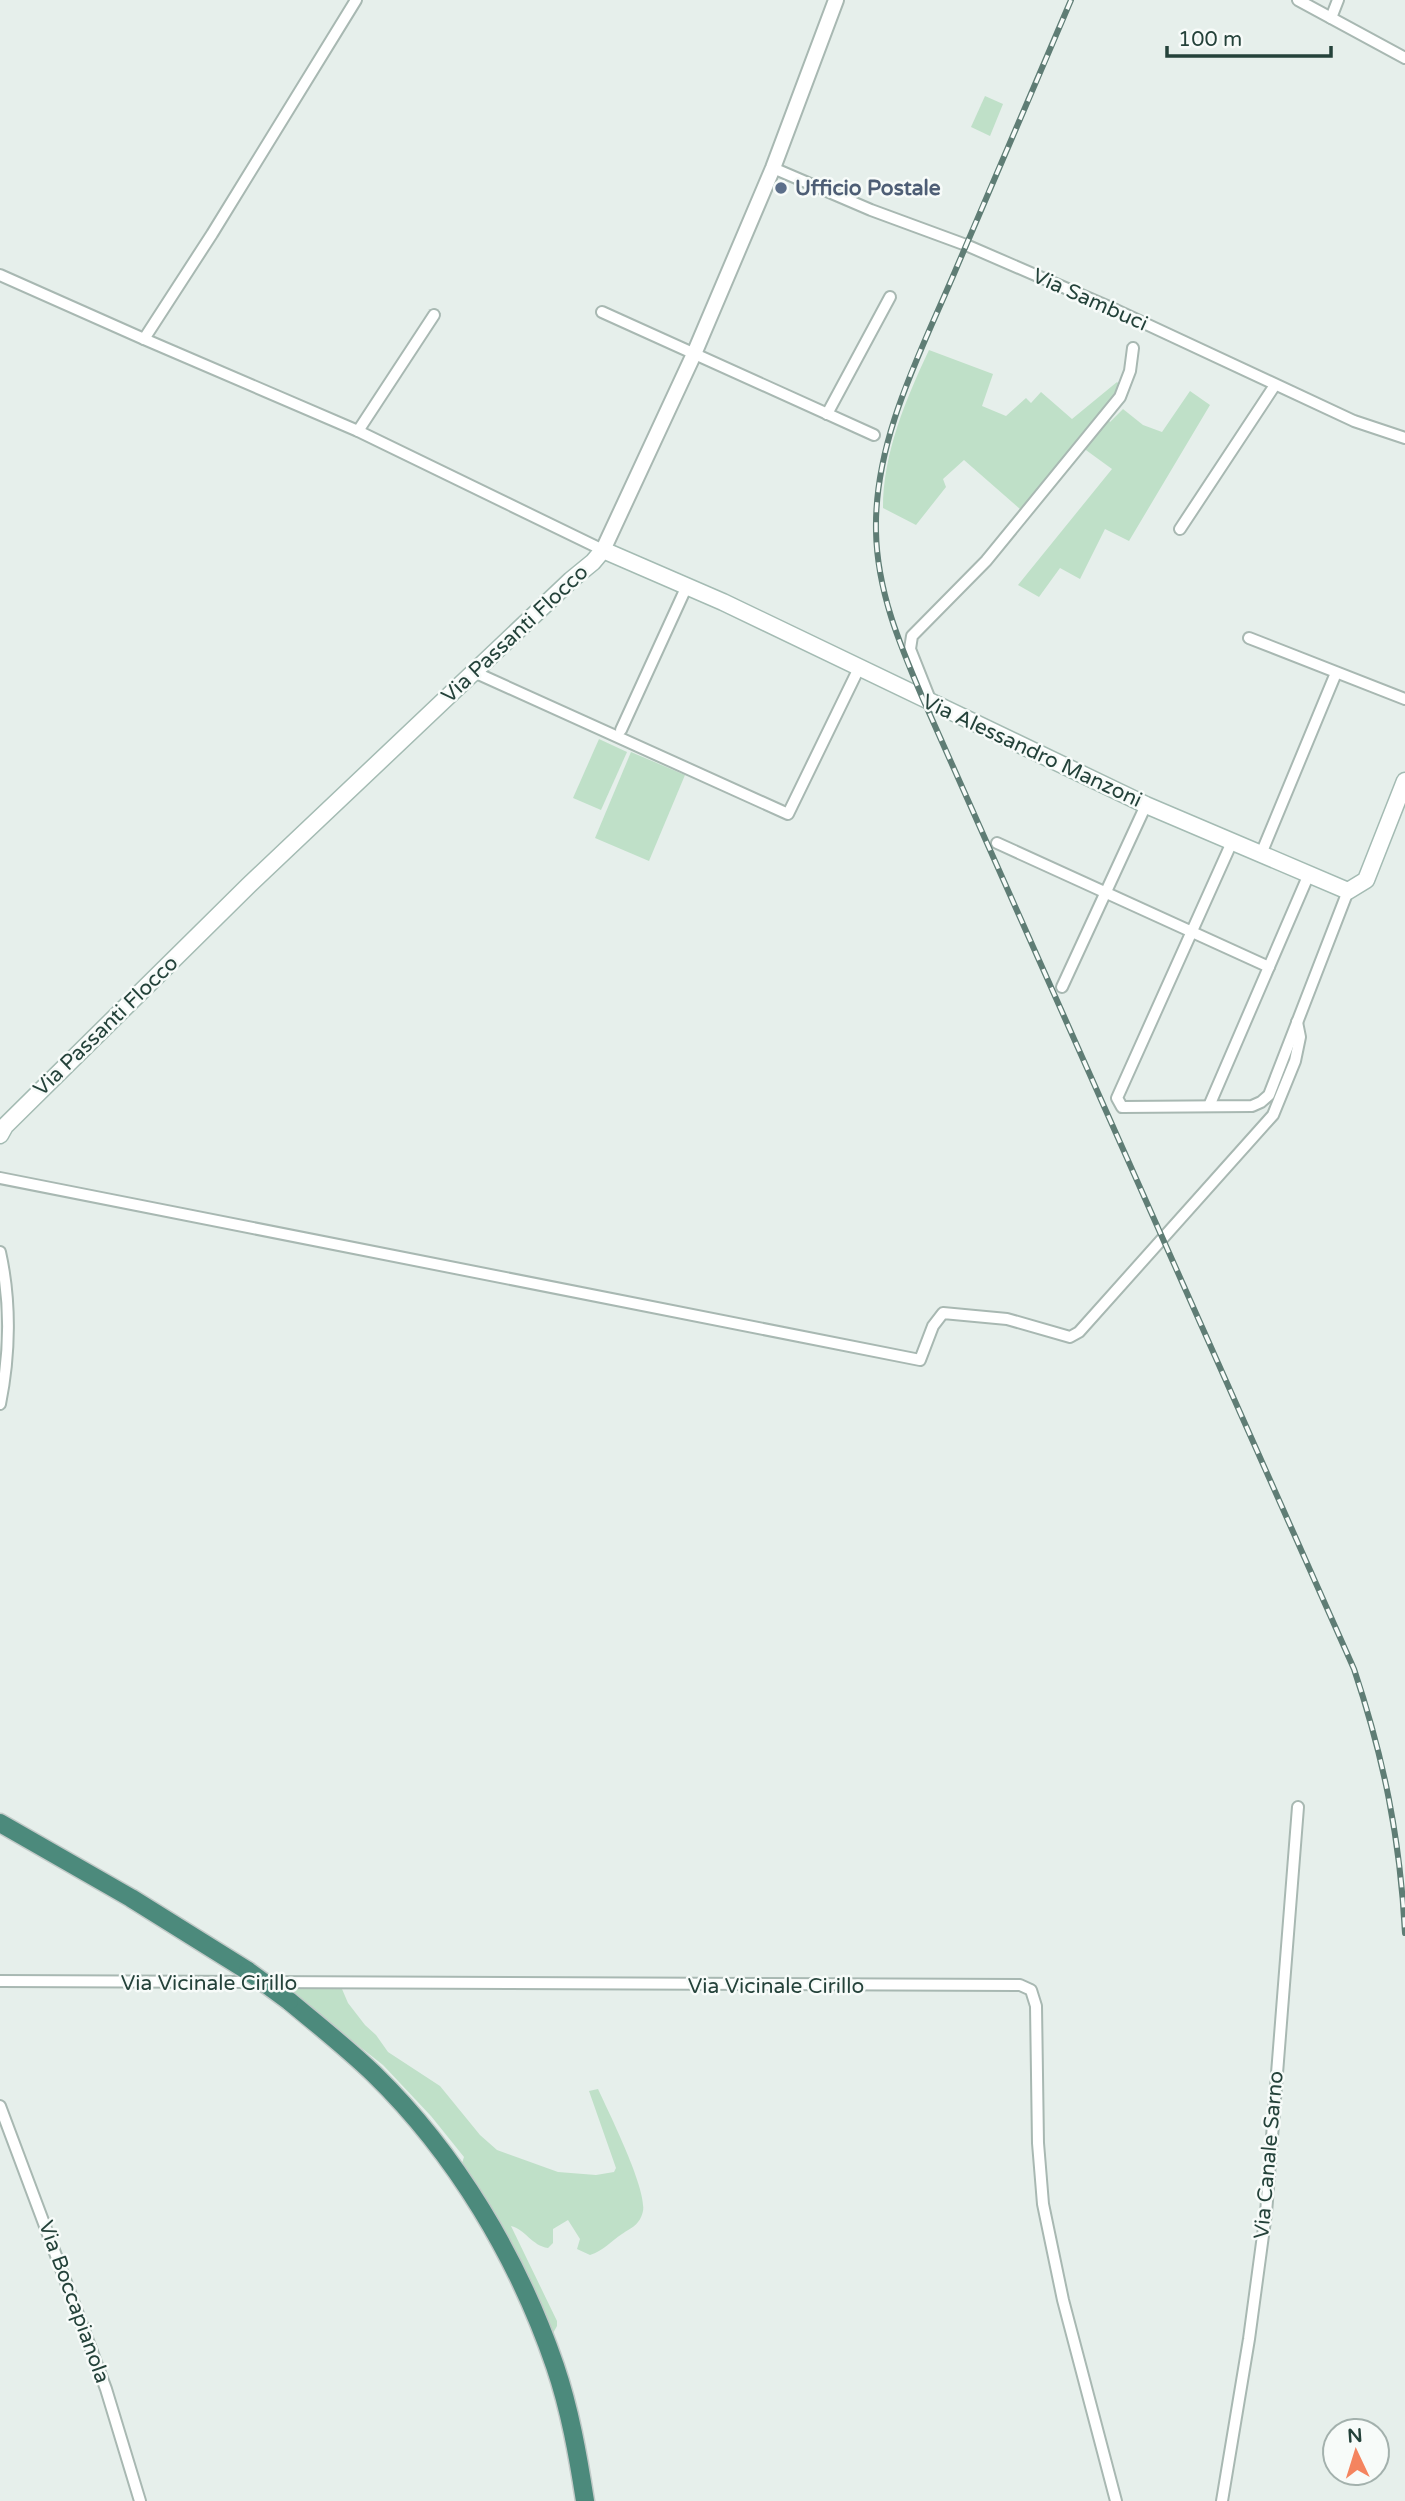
<svg xmlns="http://www.w3.org/2000/svg" width="1405" height="2501" font-family="'Varela Round',sans-serif">
<style>
.green{fill:#bfe0c8}
.lines{fill:none;stroke-linecap:round;stroke-linejoin:round}
.minor-casing{stroke:#a8b8b2;stroke-width:14}
.tertiary-casing{stroke:#a8b8b2;stroke-width:18}
.secondary-casing{stroke:#a4bbb3;stroke-width:19}
.trunk-casing{stroke:#c2cac8;stroke-width:21}
.minor{stroke:#fff;stroke-width:10}
.tertiary{stroke:#fff;stroke-width:14}
.secondary{stroke:#fff;stroke-width:16}
.trunk{stroke:#4c8a7c;stroke-width:18}
.rail-casing{stroke:#5f7d75;stroke-width:6}
.rail{stroke:#f7fbf9;stroke-width:3.5;stroke-dasharray:10;stroke-linecap:butt}
.trunk-bridge-casing{stroke:#c2cac8;stroke-width:21;stroke-linecap:butt}
.trunk-bridge{stroke:#4c8a7c;stroke-width:18}
.service-dot{fill:#5c6f8a;stroke:#f7fbf9;stroke-width:2.5}
.labels{text-anchor:middle;dominant-baseline:central;stroke-width:5;stroke-linejoin:round;paint-order:stroke}
.service-label{font-size:21px;font-weight:bold;fill:#4e5e75;stroke:#f7fbf9;text-anchor:start}
.street-label{font-size:21px;fill:#24423a;stroke:#f7fbf9}
</style>
<rect width="100%" height="100%" fill="#e6efeb"/>
<g class="green">
<path d="M985,96l18,8 -13,32 -19,-9z"/>
<path d="M929,350l64,24 -11,32 24,10 20,-18 5,5 10,-11 31,27 45,-37 7,6 -20,24 6,10 13,-13 20,16 19,7 28,-41 20,14 -81,136 -24,-12 -25,50 -20,-11 -21,29 -21,-12 94,-116 -33,-24 -59,64 -56,-49 -21,19 3,8 -30,38 -33,-17c0,-55 23,-109 46,-158z"/>
<path d="M599,739l28,13 -26,58 -28,-12z"/>
<path d="M631,752l54,23 -36,86 -54,-23z"/>
<path d="M291,1989h51l6,14 17,22 11,10 12,17 52,34 40,49 17,15 61,22 38,3 18,-3 2,-4 -27,-77 9,-2c11,24 49,100 45,122 -3,14 -12,17 -21,23 -11,7 -19,17 -32,21l-13,-6 3,-10 -12,-19 -15,9v14l-5,5c-16,-2 -23,-19 -37,-22l46,95v5l-5,9c-23,-62 -56,-116 -90,-172l2,-6 -33,-41 -48,-51 -93,-73z"/>
</g>
<g class="lines">
<defs>
<g id="minor">
<path d="M1298,0l107,58"/>
<path d="M1331,18l7,-18"/>
<path d="M773,168l98,42 95,35 150,65 238,111 51,17"/>
<path d="M0,275l144,64 214,92 245,119"/>
<path d="M602,312l272,123"/>
<path d="M144,339l68,-105 144,-234"/>
<path d="M827,414l63,-117"/>
<path d="M358,431l76,-116"/>
<path d="M1180,529l95,-144"/>
<path d="M1249,638l156,61"/>
<path d="M474,672l314,142 71,-146"/>
<path d="M931,702l-21,-53 2,-13 74,-75 134,-164 10,-26 3,-23"/>
<path d="M621,730l65,-142"/>
<path d="M1232,842l-115,256 5,9 130,-1 9,-4 8,-7 79,-204"/>
<path d="M997,843l272,124"/>
<path d="M1261,854l75,-181"/>
<path d="M1062,987l84,-182"/>
<path d="M1209,1106l100,-232"/>
<path d="M0,1178l920,182 13,-34 10,-13 64,6 63,18 9,-5 194,-217 22,-54 5,-24 -3,-15"/>
<path d="M0,1252c11,49 10,103 0,152"/>
<path d="M0,1981l1020,4 11,5 5,16 2,137 5,61 20,96 53,201"/>
<path d="M0,2106l106,283 34,112"/>
<path d="M1222,2501l27,-162 17,-126 32,-406"/>
</g>
<path id="tertiary" d="M603,550l91,-196 79,-186 63,-168"/>
<path id="secondary" d="M0,1135l5,-9 244,-241 322,-305 22,-18 10,-12 120,52 423,203 202,86 18,-11 39,-99"/>
<g id="trunk">
<path d="M0,1823l131,75 117,73"/>
<path d="M289,2001c29,24 58,47 85,73 82,80 144,184 181,292 15,44 23,90 30,135"/>
</g>
</defs>
<use href="#minor" class="minor-casing"/>
<use href="#tertiary" class="tertiary-casing"/>
<use href="#secondary" class="secondary-casing"/>
<use href="#trunk" class="trunk-casing"/>
<use href="#minor" class="minor"/>
<use href="#tertiary" class="tertiary"/>
<use href="#secondary" class="secondary"/>
<use href="#trunk" class="trunk"/>
<defs>
<path id="rail" d="M1071,0c-38,90 -77,179 -115,269 -35,83 -82,170 -80,262 1,60 24,114 47,168l431,970c30,90 46,169 51,264"/>
</defs>
<use href="#rail" class="rail-casing"/>
<use href="#rail" class="rail"/>
<defs>
<path id="trunk-bridge" d="M248,1971l41,30"/>
</defs>
<use href="#trunk-bridge" class="trunk-bridge-casing"/>
<use href="#trunk-bridge" class="trunk-bridge"/>
</g>
<circle class="service-dot" cx="781" cy="188" r="7"/>
<g class="labels">
<g class="service-label">
<text x="795" y="188">Ufficio Postale</text>
</g>
<g class="street-label">
<text transform="translate(1090 300) rotate(24)">Via Sambuci</text>
<text transform="translate(515 634) rotate(-43)">Via Passanti Flocco</text>
<text transform="translate(1032 751) rotate(25)">Via Alessandro Manzoni</text>
<text transform="translate(106 1026) rotate(-44)">Via Passanti Flocco</text>
<text x="209" y="1983">Via Vicinale Cirillo</text>
<text x="776" y="1986">Via Vicinale Cirillo</text>
<text transform="translate(1269 2155) rotate(-85)">Via Canale Sarno</text>
<text transform="translate(74 2302) rotate(70)">Via Boccapianola</text>
</g>
</g>
<g transform="translate(1356 2452) rotate(356)"><circle r="33" fill="#f7fbf9" stroke="#a3b1ad" stroke-width="2"/>
<path d="M0-5L12 26L0 18L-12 26Z" fill="#f4845f"/>
<text y="-10" font-size="19" font-weight="bold" text-anchor="middle" fill="#24423a">N</text>
</g>
<path d="M1167 46v10h164v-10" fill="none" stroke="#24423a" stroke-width="3.5"/>
<text x="1178" y="46" font-size="21" fill="#24423a" stroke="#f7fbf9" stroke-width="5" paint-order="stroke">100 m</text>
</svg>
